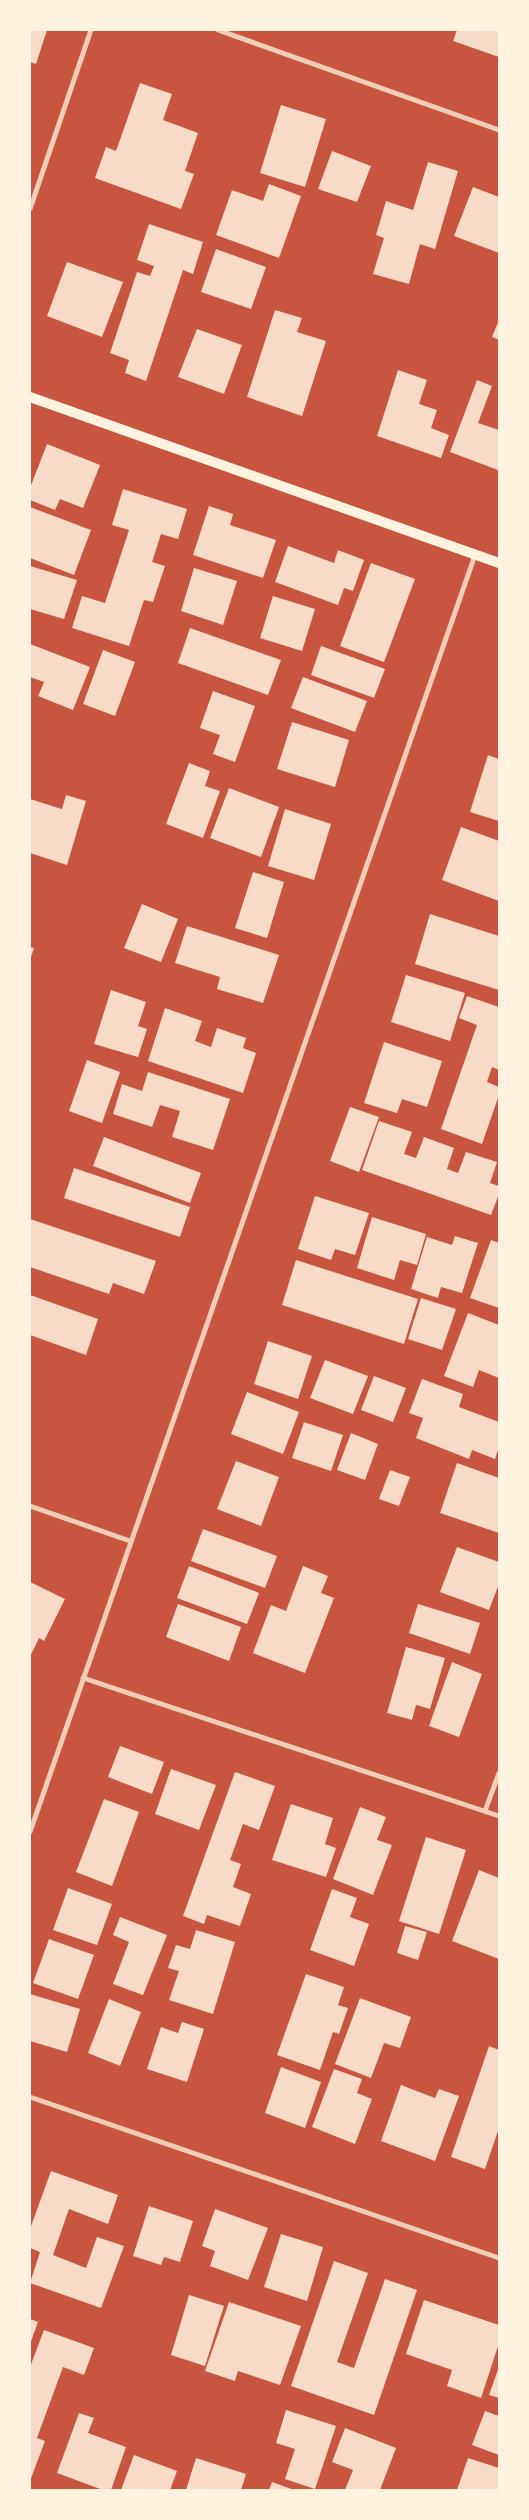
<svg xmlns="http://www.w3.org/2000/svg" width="529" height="2520" font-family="'Work Sans',sans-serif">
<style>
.building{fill:#f7dbc8}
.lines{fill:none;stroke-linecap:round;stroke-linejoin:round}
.minor{stroke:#f1ccb7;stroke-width:5}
.secondary{stroke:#fff3e0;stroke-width:10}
</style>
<rect width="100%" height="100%" fill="#c8553d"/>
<g class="building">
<path d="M30,30h17l-11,34 -6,-2z"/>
<path d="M457,30h42v27l-46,-16z"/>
<path d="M140,83l32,11 -9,26 35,13 -13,38 9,3 -13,35 -86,-31 11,-31 10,4z"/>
<path d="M281,105l45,14 -21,68 -45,-14z"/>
<path d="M332,151l39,15 -14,36 -39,-13z"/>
<path d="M428,162l30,9 -23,78 -15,-5 -11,40 -36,-10 11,-36 -8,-3 10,-34 27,9z"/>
<path d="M269,184l32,12 -22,62 -63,-23 16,-45 31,11z"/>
<path d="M473,187l26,10v56l-45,-17z"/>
<path d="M149,224l54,18 -10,32 -10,-4 -37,111 -21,-8 4,-13 -19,-7 27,-81 13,4 4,-10 -17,-6z"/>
<path d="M216,249l50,18 -15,42 -50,-17z"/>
<path d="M67,262l56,20 -21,55 -55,-21z"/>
<path d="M275,310l27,8 -5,14 29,9 -24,75 -55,-19z"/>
<path d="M499,320v20l-7,-3z"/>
<path d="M197,329l45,16 -18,49 -46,-17z"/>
<path d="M398,370l29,10 -8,24 18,6 -6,18 18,7 -8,23 -64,-22z"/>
<path d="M477,380l15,6 -14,37 21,7 -1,40 -48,-18z"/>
<path d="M47,444l53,21 -17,43 -23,-9 -5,11 -25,-10v-12z"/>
<path d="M123,489l64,20 -9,30 -17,-5 -9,28 13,4 -12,36 -9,-2 -15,46 -57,-18 10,-32 23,7 24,-73 -17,-5z"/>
<path d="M209,506l24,8 -3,11 46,15 -13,38 -70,-23z"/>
<path d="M30,507l61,23 -17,45 -44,-17z"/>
<path d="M288,546l46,17 4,-13 26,10 -11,31 -9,-3 -6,17 -63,-23z"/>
<path d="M371,563l44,16 -31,83 -44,-16z"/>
<path d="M30,566l47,14 -13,39 -34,-10z"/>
<path d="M194,568l43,13 -14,44 -42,-14z"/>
<path d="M273,596l42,13 -13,42 -42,-13z"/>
<path d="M190,628l91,32 -13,35 -90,-32z"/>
<path d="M30,644l60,23 -17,43 -35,-14 6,-14 -14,-5z"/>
<path d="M321,646l64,23 -11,29 -63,-23z"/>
<path d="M103,650l32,12 -20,54 -32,-12z"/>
<path d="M303,677l64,24 -12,31 -64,-24z"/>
<path d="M213,691l42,15 -20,56 -22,-8 7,-19 -20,-7z"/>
<path d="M292,722l57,18 -14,47 -58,-18z"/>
<path d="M488,755l11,4v62l-29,-9z"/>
<path d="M189,763l21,8 -5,15 15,5 -17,47 -37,-14z"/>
<path d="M229,788l50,19 -18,50 -51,-19z"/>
<path d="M66,795l20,6 -19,64 -37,-12v-54l32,10z"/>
<path d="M285,809l46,15 -17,56 -46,-14z"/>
<path d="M461,827l38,14v60l-57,-21z"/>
<path d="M253,872l31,10 -17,56 -32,-10z"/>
<path d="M142,904l36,15 -17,43 -37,-14z"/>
<path d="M430,914l69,22v54l-84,-26z"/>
<path d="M187,926l92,29 -16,48 -46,-14 3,-12 -45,-14z"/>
<path d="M30,947l4,1 -4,12z"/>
<path d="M406,975l59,18 -15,48 -59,-19z"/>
<path d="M111,990l35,12 -8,24 9,3 -9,28 -44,-13z"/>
<path d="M467,996l32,11v63l-7,-3 -5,15 12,5v8l-17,49 -41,-15 36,-104 -18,-7z"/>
<path d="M165,1008l37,13 -7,20 16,6 6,-19 29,10 -3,10 13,5 -13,40 -95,-32z"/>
<path d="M384,1042l58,19 -15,46 -25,-8 -5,14 -33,-10z"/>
<path d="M87,1060l33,12 -18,51 -33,-12z"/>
<path d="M148,1072l82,27 -17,51 -41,-13 8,-26 -20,-6 -8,22 -39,-13 9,-30 20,7z"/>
<path d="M350,1107l29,10 -20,55 -29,-11z"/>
<path d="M379,1121l33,11 -8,22 12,4 8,-21 30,11 -7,21 11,4 8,-21 31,10 -7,21 9,3v8l-8,21 -129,-45z"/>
<path d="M104,1137l97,36 -11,30 -97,-37z"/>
<path d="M74,1168l116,39 -10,30 -116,-39z"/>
<path d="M315,1196l54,17 -14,42 -20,-6 -4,11 -33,-11z"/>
<path d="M372,1217l54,17 -9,31 -17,-5 -6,20 -37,-12z"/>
<path d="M30,1219l126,42 -12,33 -31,-11 -4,11 -79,-27z"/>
<path d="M455,1236l23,7 -16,50 -21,-6 -3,11 -27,-9 16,-52 25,8z"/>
<path d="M491,1240l8,3v65l-29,-10z"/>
<path d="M296,1260l122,39 -14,45 -122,-39z"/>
<path d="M30,1295l68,24 -12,36 -56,-20z"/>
<path d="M421,1298l35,11 -14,41 -34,-11z"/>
<path d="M468,1313l31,12v53l-20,-8 -6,17 -29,-11z"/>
<path d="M268,1341l44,15 -14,43 -44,-15z"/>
<path d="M325,1360l43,16 -15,38 -43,-16z"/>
<path d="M374,1376l32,12 -13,34 -32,-12z"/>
<path d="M422,1379l41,15 -4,13 40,15v25l-4,12 -23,-9 -3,9 -53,-21 7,-20 -14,-5z"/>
<path d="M247,1392l52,20 -16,42 -52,-20z"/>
<path d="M304,1422l39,13 -12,36 -39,-13z"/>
<path d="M351,1433l27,11 -13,36 -28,-10z"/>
<path d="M236,1461l43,16 -18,49 -44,-17z"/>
<path d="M457,1463l42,15v55l-59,-20z"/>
<path d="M390,1470l20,7 -11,29 -20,-7z"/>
<path d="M203,1529l74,27 -12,32 -74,-27z"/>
<path d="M457,1547l42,15v22l-10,26 -49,-18z"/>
<path d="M189,1566l70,27 -12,31 -70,-26z"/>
<path d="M303,1566l25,10 -7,17 13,5 -29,75 -52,-20 18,-48 15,6z"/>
<path d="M30,1582l35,17 -21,42 -5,-3 -9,19z"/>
<path d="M178,1604l63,23 -12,34 -63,-24z"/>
<path d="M418,1604l62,19 -10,31 -61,-21z"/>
<path d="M406,1647l39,11 -15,51 -14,-4 -4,15 -25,-7z"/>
<path d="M452,1662l30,12 -23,63 -30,-11z"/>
<path d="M120,1746l44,16 -12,32 -44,-17z"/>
<path d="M171,1769l45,16 -17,45 -44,-16z"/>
<path d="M235,1772l40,14 -16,44 -16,-6 -13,36 11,4 -8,23 18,7 -11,32 -33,-11 -3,9 -21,-8z"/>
<path d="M104,1799l35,13 -27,74 -36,-14z"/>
<path d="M291,1804l42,14 -8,26 11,4 -10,29 -54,-17z"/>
<path d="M360,1807l26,10 -9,23 15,5 -19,50 -40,-16z"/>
<path d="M426,1837l40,13 -27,84 -40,-13z"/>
<path d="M479,1870l20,8v81l-47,-18z"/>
<path d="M68,1888l44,16 -15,41 -44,-15z"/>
<path d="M332,1889l25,9 -7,19 19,7 -15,42 -44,-16z"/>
<path d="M120,1917l47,18 -24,60 -30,-11 16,-42 -16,-7z"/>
<path d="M405,1926l22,6 -9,28 -21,-7z"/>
<path d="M196,1930l39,12 -22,72 -44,-14 10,-29 -11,-3 8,-23 14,4z"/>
<path d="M49,1939l45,16 -16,44 -45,-16z"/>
<path d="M306,1974l38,13 -6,18 10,3 -9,26 -6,-2 -13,38 -43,-15z"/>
<path d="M30,1994l50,15 -13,43 -37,-11z"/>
<path d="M360,1998l51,19 -11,31 -16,-5 -13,35 -36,-14z"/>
<path d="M109,1999l32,13 -21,54 -32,-13z"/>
<path d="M182,2022l22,7 -17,53 -40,-13 14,-42 17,6z"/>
<path d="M489,2046l10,4v78l-14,41 -34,-12z"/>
<path d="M281,2067l40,15 -16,46 -40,-15z"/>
<path d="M334,2069l28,10 -5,14 15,6 -17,45 -43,-17z"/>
<path d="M401,2085l34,13 4,-9 20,7 -24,65 -54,-20z"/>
<path d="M51,2171l67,24 -10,29 -39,-15 -16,46 33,13 11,-31 27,9 -23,62 -71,-25 10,-31 -10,-4v-19z"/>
<path d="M149,2206l44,15 -13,41 -16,-5 -3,8 -28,-9z"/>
<path d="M215,2209l53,19 -20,52 -38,-14 5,-15 -13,-5z"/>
<path d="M281,2234l42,13 -16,54 -43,-14z"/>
<path d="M334,2261l34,12 -31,89 17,6 31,-89 32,11 -43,125 -83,-29z"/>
<path d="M189,2295l35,11 -19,60 -34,-11z"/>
<path d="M424,2300l75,25v18l-18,55 -34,-12 5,-16 -46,-16z"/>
<path d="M229,2302l72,24 -21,59 -42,-14 -3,10 -30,-10z"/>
<path d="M30,2319l8,3 -8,22z"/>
<path d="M44,2330l50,18 -10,27 -21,-8 -26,71 8,3 -15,40v-114z"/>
<path d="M499,2367v31l-10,-3z"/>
<path d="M286,2410l50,16 -21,63 -30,-10 10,-30 -19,-6z"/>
<path d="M485,2411l14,5v39l-27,-10z"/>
<path d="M79,2413l15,5 -6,15 38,14 -15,43h-8l-46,-17z"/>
<path d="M345,2428l51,20 -16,42h-35l8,-20 -21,-8z"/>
<path d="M134,2455l43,16 -7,19h-49z"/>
<path d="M196,2458l50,16 -5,16h-55z"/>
<path d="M468,2458l31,10v22h-42z"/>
<path d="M272,2482l22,8h-25z"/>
</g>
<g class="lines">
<g class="minor">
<path d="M218,30l281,100"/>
<path d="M30,209l61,-179"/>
<path d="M30,1506l100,35"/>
<path d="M83,1678l416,138"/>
<path d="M485,1811l14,-38"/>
<path d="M30,1832l445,-1277"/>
<path d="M30,2097l469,161"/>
</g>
<path class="secondary" d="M30,397l469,166"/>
</g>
<rect width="529" height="2520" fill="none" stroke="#fff3e0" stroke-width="62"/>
</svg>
